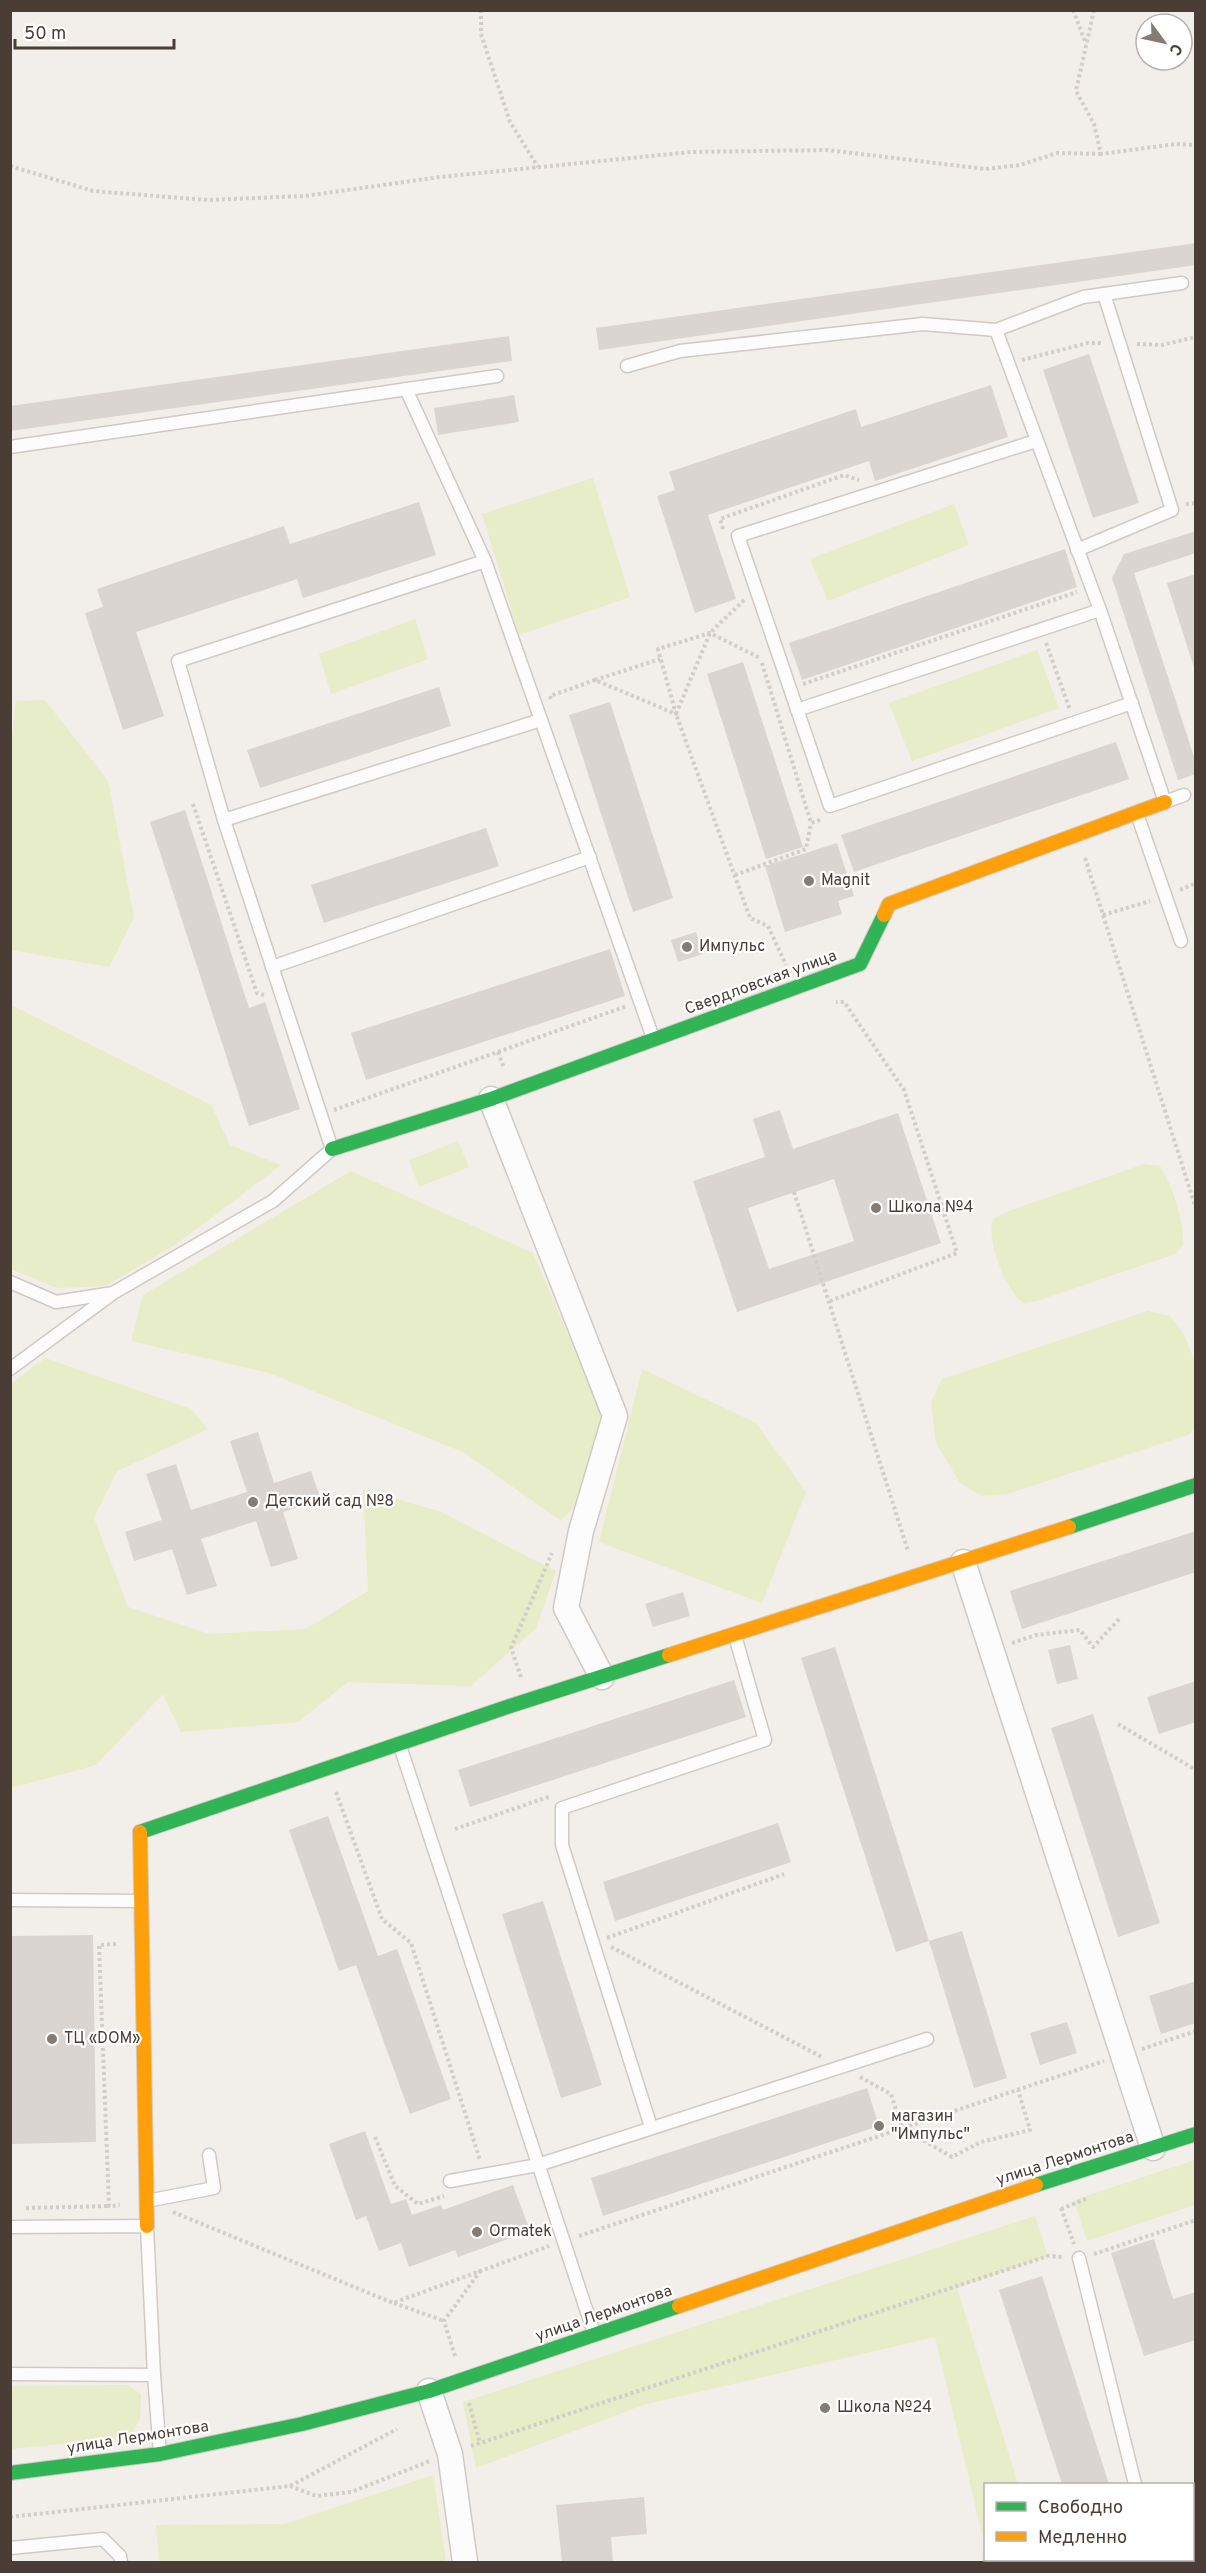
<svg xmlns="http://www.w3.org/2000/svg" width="1206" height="2573" font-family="Overpass,sans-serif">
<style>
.green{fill:#e6edc8}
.building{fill:#dad5d1;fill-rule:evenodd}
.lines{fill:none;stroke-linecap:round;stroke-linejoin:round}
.lane-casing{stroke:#cfcac6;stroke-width:15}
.street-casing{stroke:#cfcac6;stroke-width:27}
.fast-casing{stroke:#d4cbc2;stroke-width:16}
.slow-casing{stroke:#d4cbc2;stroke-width:16}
.path{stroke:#d2cdca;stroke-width:4;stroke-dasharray:3 3;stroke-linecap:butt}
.lane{stroke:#fdfcfc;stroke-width:12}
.street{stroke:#fdfcfc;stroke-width:24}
.fast{stroke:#30b455;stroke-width:14}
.slow{stroke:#ff9f0a;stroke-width:14}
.poi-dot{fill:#847b74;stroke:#fff;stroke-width:2}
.labels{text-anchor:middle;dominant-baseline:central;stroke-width:4.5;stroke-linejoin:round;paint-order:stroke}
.poi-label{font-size:16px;fill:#493d35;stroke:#fff;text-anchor:start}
.street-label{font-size:16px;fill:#493d35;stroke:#fff}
</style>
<rect width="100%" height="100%" fill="#f2eeea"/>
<g class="green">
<path d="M593,478l37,119 -111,38 -37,-121z"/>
<path d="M954,504l15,41 -141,56 -18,-42z"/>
<path d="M415,619l13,40 -97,35 -12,-40z"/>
<path d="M1037,650l22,58 -147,53 -23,-58z"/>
<path d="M45,700l63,81 26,136 -25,50 -98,-17 -1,-196 6,-53z"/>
<path d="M11,1005l200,100 19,40 51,20 -103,78 -72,43 -49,2 -46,-19z"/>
<path d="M458,1141l11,26 -50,20 -10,-27z"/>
<path d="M1144,1164l16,2c14,22 23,54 23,79l-8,9 -138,47 -14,2c-18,-13 -37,-64 -30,-84l13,-7z"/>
<path d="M351,1171l182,82 70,163 -27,89 -15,16 -96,-68 -196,-80 -138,-32 12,-46z"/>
<path d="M1148,1311l22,5 13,17 12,28v68l-7,6 -181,59 -25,2 -22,-13 -24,-40 -5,-40 11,-24z"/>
<path d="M45,1358l146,51 17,20 -91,42 -23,47 34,89 81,27 97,-5 62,-38 -5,-101 76,21 117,60 -20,57 -65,58 -123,-4 -50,40 -117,10 -18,-38 -67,71 -85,23v-404z"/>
<path d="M642,1369l114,54 50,69 -44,111 -163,-61z"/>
<path d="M1195,2160v45l-108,36 -13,-41z"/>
<path d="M1035,2216l13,40 -91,32 61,196h-32v76h42v2h-46l2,-20 -49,-205 -292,68 -167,63 -13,-66z"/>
<path d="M127,2385l14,9 -1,25 -9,15 -19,5 -101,10v-63z"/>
<path d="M433,2475l13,87h-287l-3,-37 129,-1z"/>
</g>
<g class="building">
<path d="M1196,243v22l-597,85 -3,-22z"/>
<path d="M509,336l3,25 -502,70v-25z"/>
<path d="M1089,354l50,149 -46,15 -50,-148z"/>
<path d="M991,385l17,52 -133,44 -6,-20 -161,54 28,84 -41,14 -38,-117 18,-6 -6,-18 187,-63 5,18z"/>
<path d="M514,395l5,27 -81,13 -4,-27z"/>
<path d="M419,502l17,53 -133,43 -6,-19 -161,53 28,84 -41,14 -38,-117 18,-6 -6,-18 187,-63 6,18z"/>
<path d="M1196,531v22l-62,20 62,190v11l-18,6 -66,-202 12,-24z"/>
<path d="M1065,549l12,38 -275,93 -13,-37z"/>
<path d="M1196,574v97h-1l-28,-88z"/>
<path d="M743,662l60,185 -37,12 -59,-185z"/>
<path d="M439,687l12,39 -191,62 -13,-38z"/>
<path d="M610,702l63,196 -40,14 -64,-197z"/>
<path d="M1116,742l13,37 -275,93 -13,-37z"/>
<path d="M185,810l64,198 16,-6 35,107 -51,17 -99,-304z"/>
<path d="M486,828l13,38 -175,57 -13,-38z"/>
<path d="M837,843l17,53 -16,5 4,13 -57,18 -20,-66z"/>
<path d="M696,932l7,22 -25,8 -7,-22z"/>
<path d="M610,949l15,47 -259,84 -15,-47z"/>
<path d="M780,1110l13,39 105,-36 43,130 -204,69 -44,-131 72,-24 -12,-38zM834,1179l20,62 -85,28 -21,-61z"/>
<path d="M258,1432l16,51 37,-12 10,29 -38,12 15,47 -27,8 -15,-46 -55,18 16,47 -30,9 -15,-46 -38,12 -9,-29 37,-12 -16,-46 30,-10 15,46 56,-18 -17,-51z"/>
<path d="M1196,1531v41l-174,57 -12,-38z"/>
<path d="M683,1592l7,24 -37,11 -8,-23z"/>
<path d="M1070,1645l8,34 -21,5 -9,-34z"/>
<path d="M835,1647l94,294 -33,11 -95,-294z"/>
<path d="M734,1680l12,37 -276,90 -12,-37z"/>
<path d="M1196,1681v41l-37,12 -12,-37z"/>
<path d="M1093,1714l67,209 -42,14 -67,-209z"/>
<path d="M328,1816l50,140 19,-7 54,150 -41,15 -54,-149 -17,6 -50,-141z"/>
<path d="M778,1823l13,39 -176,59 -12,-39z"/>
<path d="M543,1901l59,184 -41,13 -59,-184z"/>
<path d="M962,1931l45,147 -33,10 -45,-147z"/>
<path d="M93,1935l3,207 -86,2v-208z"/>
<path d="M1196,1981v42l-35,11 -12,-38z"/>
<path d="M1067,2022l10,31 -37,12 -10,-32z"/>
<path d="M867,2088l12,38 -276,90 -12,-38z"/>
<path d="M365,2131l26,73 15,-5 6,16 29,-10 2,5 70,-25 17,46 -72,26 -3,-7 -46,17 -8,-24 -22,8 -13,-35 -10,4 -27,-76z"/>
<path d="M1154,2239l19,60 23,-7v48l-52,16 -33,-103z"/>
<path d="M1042,2276l67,208h-47l-63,-194z"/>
<path d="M644,2497l3,37 -36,3 2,25h-51l-6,-57z"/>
</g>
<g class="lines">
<defs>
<g id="lane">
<path d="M996,330l104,280 65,192 19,-7"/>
<path d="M627,366l53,-15 243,-27 73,6 87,-33 99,-14"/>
<path d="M406,389l79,172 168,477"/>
<path d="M1036,441l-298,95 92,270 302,-103"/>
<path d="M10,447l487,-71"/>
<path d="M1077,550l95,-40 -68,-216"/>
<path d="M797,710l303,-100"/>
<path d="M1137,814l44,127"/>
<path d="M224,820l317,-100"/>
<path d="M272,967l318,-110"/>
<path d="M10,1282l46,20 57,-9 160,-92 59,-52 -108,-329 -46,-159 307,-100"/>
<path d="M10,1369l102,-75"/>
<path d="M400,1746l194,587"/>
<path d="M10,1900l130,1"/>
<path d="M651,2127l-89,-282v-37l203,-68 -30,-104"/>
<path d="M450,2181l88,-16 389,-126"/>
<path d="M147,2201l67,-13 -5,-33"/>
<path d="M10,2227l137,-1 7,149 6,79"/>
<path d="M1079,2258l56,226"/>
<path d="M10,2374l144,1"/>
<path d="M10,2548l93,-9 17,17 1,6"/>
<path d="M1148,2562v-2"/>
</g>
<g id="street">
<path d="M491,1099l124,317 -34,115 -15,77 36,69"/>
<path d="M963,1562l190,586"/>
<path d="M429,2391l21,63 15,108"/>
</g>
<g id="fast">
<path d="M332,1149l159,-50 369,-135 24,-49"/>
<path d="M1069,1527l127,-42"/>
<path d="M140,1832l370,-126 159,-51"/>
<path d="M1036,2185l160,-51"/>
<path d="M10,2473l150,-19 142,-30 127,-33 250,-85"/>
</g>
<g id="slow">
<path d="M884,915l5,-11 276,-102"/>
<path d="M669,1655l400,-128"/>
<path d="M140,1832l7,394"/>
<path d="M679,2306l357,-121"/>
</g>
</defs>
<use href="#lane" class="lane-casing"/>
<use href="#street" class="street-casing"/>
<use href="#fast" class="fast-casing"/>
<use href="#slow" class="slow-casing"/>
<g class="path">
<path d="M481,10v24l29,88 28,45"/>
<path d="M1073,10l13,34"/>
<path d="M1094,10l-18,81 18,33 7,30 75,-10 20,1"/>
<path d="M10,166l83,25 114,9 98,-4 135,-19 251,-25 136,-2 159,19 34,-4 37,-12 44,1"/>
<path d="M1137,344l25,1 34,-8"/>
<path d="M1022,360l66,-17h14"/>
<path d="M1186,504l10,-1"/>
<path d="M723,529l-3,-10 124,-44 15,5"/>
<path d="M744,600l-34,33 -34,81 74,204 18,8 18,39"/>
<path d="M1046,643l24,67"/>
<path d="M762,663l49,160 12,-4"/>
<path d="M595,680l65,-21"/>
<path d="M803,684l274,-92"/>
<path d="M551,699l-1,-3 45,-16 81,34 -18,-65 52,-16 50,25"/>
<path d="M193,804l64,189 7,2"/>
<path d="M1085,858l111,351"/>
<path d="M735,875l71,-26 5,-26"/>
<path d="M1180,890l16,-7"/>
<path d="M1103,915l47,-14"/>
<path d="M498,1052l6,16"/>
<path d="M334,1110l293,-104"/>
<path d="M794,1192l114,359"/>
<path d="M830,1301l127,-48 -53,-163 -60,-88h-8"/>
<path d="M1012,1643l24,-8 44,-5 13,17 28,-30"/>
<path d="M521,1677l-10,-29 41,-95"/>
<path d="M1118,1724l78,46"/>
<path d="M336,1792l46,127 29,24 69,217"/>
<path d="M455,1829l96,-33"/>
<path d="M607,1938l177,-64"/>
<path d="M116,1944l-17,1 10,261 11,-1"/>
<path d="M611,1947l211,110"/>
<path d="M1142,2049l54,-18"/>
<path d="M860,2077l31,17 11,34 50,29 29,-15 49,-12 -12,-40"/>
<path d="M375,2137l20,49 23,18 26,-8"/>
<path d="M26,2208l83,-2"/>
<path d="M1061,2208l13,36"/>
<path d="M1061,2209l27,-11"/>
<path d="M173,2212l220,91 156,-57"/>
<path d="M579,2236l525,-175"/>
<path d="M1094,2254l102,-34"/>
<path d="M394,2303l50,18"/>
<path d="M455,2356l-11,-35 37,-51"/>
<path d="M469,2403l11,40"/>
<path d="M471,2446l577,-190 15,1"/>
<path d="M290,2486l26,10 35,-4 79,-31"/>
<path d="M10,2517l280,-31 107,-57"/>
</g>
<use href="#lane" class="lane"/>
<use href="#street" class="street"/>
<use href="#fast" class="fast"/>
<use href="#slow" class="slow"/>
</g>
<g class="poi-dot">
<circle cx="809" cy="881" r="6"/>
<circle cx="687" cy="947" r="6"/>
<circle cx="876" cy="1208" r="6"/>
<circle cx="253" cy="1502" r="6"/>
<circle cx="52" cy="2039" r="6"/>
<circle cx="879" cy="2126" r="6"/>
<circle cx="477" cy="2232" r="6"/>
<circle cx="825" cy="2408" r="6"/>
</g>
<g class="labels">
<g class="poi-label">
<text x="821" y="881">Magnit</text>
<text x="699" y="947">Импульс</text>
<text x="888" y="1208">Школа №4</text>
<text x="265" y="1502">Детский сад №8</text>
<text x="64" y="2039">ТЦ «DOM»</text>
<text x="891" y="2117">магазин<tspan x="891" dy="18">"Импульс"</tspan></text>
<text x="489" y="2232">Ormatek</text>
<text x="837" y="2408">Школа №24</text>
</g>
<g class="street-label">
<text transform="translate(761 983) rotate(-20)">Свердловская улица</text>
<text transform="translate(1065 2159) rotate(-18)">улица Лермонтова</text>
<text transform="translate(604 2314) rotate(-19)">улица Лермонтова</text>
<text transform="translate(138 2438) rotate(-9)">улица Лермонтова</text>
</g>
</g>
<rect width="1206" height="2573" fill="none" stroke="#493d35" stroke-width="24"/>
<rect x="984" y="2483" width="210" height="78" fill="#ffffff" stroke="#b6b1ae" stroke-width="1.5"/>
<rect x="996" y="2502" width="30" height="9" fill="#30b455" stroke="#b6b1ae" stroke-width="1.5"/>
<text x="1038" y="2513" font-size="18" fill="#493d35">Свободно</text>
<rect x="996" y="2532" width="30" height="9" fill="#ff9f0a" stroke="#b6b1ae" stroke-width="1.5"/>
<text x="1038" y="2543" font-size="18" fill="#493d35">Медленно</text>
<g transform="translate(1164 42) rotate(123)"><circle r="28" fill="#ffffff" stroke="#b6b1ae" stroke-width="1.5"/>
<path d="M0-4.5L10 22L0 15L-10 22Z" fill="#847b74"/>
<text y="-9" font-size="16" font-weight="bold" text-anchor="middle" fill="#493d35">С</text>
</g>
<path d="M15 39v9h159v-9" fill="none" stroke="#493d35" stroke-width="3"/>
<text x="24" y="39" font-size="18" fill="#493d35" stroke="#ffffff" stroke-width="4.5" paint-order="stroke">50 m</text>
</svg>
